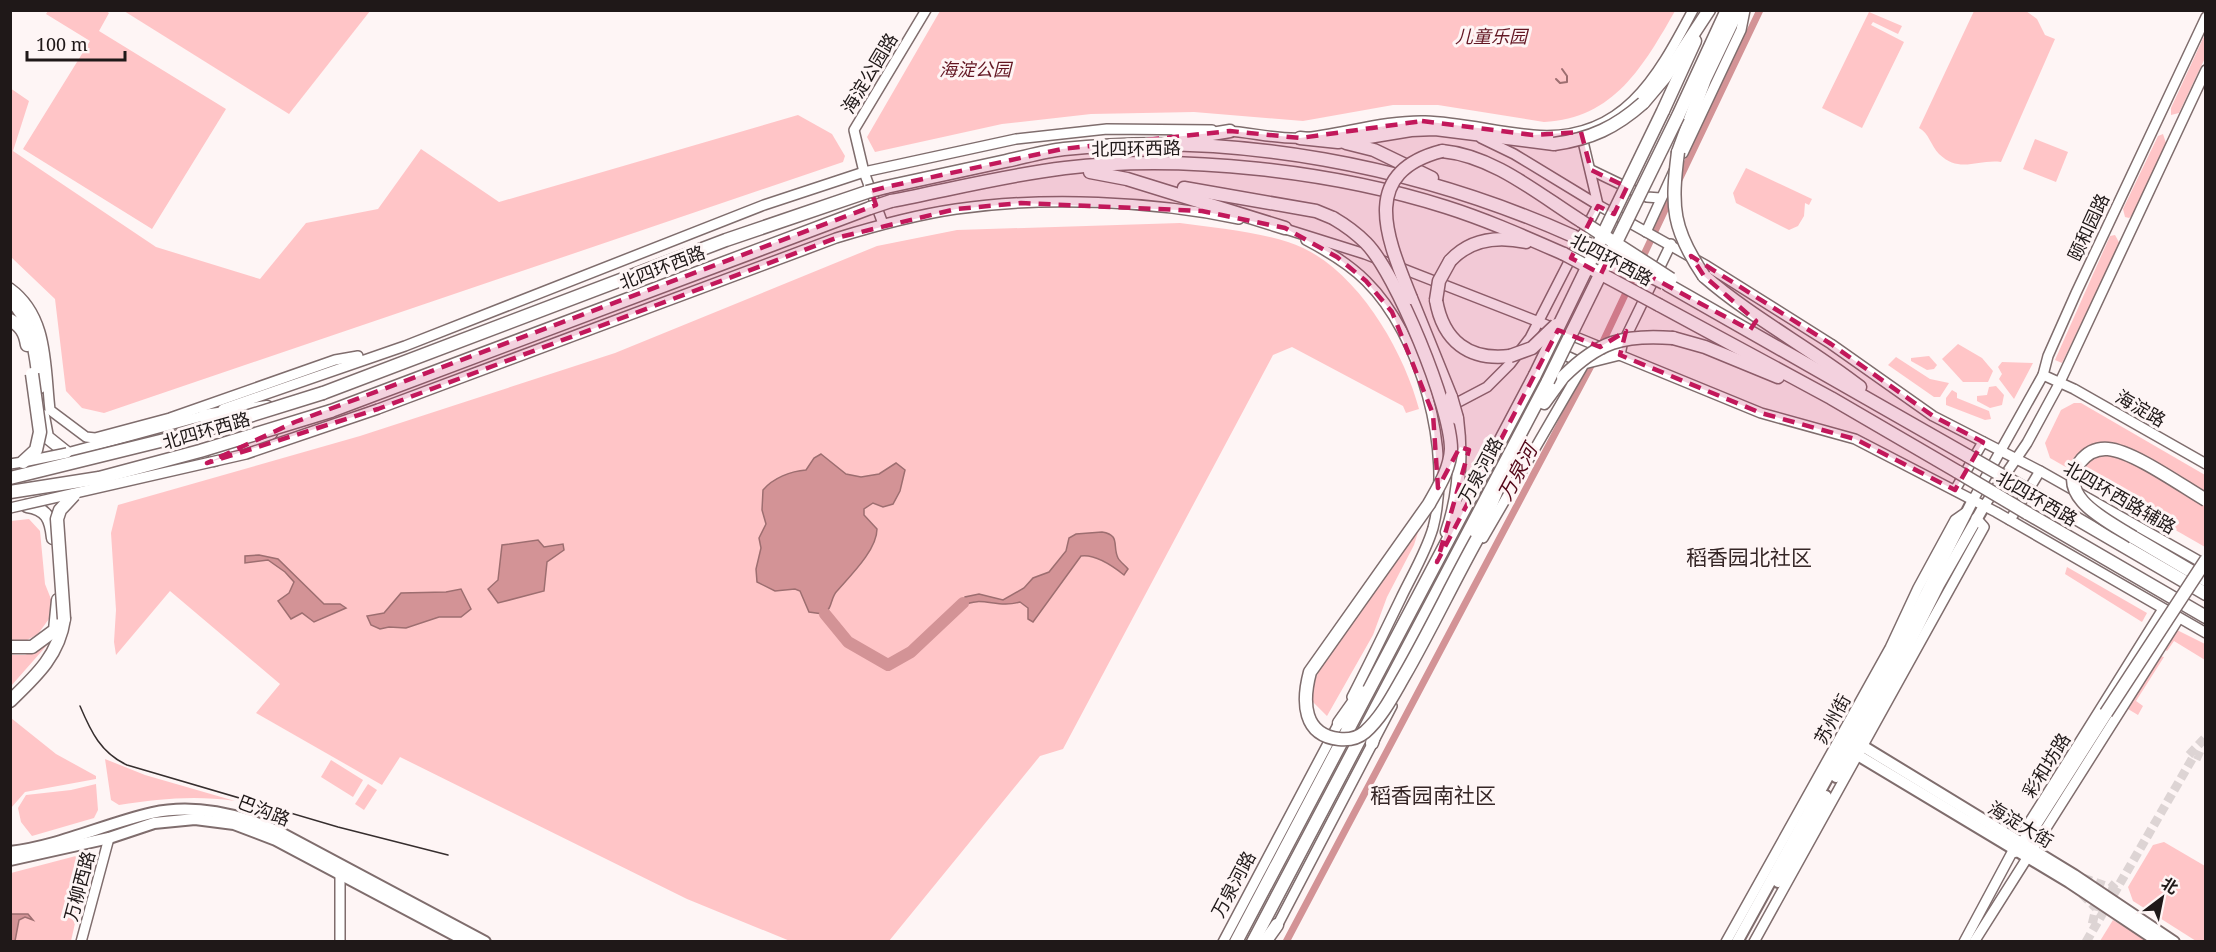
<svg xmlns="http://www.w3.org/2000/svg" width="2216" height="952" font-family="'Noto Serif','Noto Sans SC',serif">
<style>
.green{fill:#ffc5c7}
.water{fill:#d39396;stroke:#9d6e70;stroke-width:1.5}
.lines{fill:none;stroke-linecap:round;stroke-linejoin:round}
.stream{stroke:#9d6e70;stroke-width:2}
.canal{stroke:#d39396;stroke-width:7}
.river{stroke:#d39396;stroke-width:12}
.tertiary-tunnel{stroke:#ddd4d4;stroke-width:9;stroke-dasharray:9 4.5;stroke-linecap:butt}
.tertiary-casing{stroke:#7f6d6d;stroke-width:12}
.secondary-casing{stroke:#7f6d6d;stroke-width:14}
.trunk-casing{stroke:#7f6d6d;stroke-width:15}
.tertiary{stroke:#fff;stroke-width:9}
.secondary{stroke:#fff;stroke-width:10}
.trunk{stroke:#fff;stroke-width:12}
.tram{stroke:#362e2e;stroke-width:1.5}
.tertiary-bridge-casing{stroke:#7f6d6d;stroke-width:12;stroke-linecap:butt}
.trunk-bridge-casing{stroke:#7f6d6d;stroke-width:15;stroke-linecap:butt}
.tertiary-bridge{stroke:#fff;stroke-width:9}
.trunk-bridge{stroke:#fff;stroke-width:12}
.marked{fill:#c2185b;fill-opacity:0.2;stroke:#c2185b;stroke-width:4.5;stroke-dasharray:12 8;stroke-linejoin:round}
.labels{text-anchor:middle;dominant-baseline:central;stroke-width:6;stroke-linejoin:round;paint-order:stroke}
.park-label{font-size:18px;font-style:italic;fill:#631723;stroke:#fef5f5}
.street-label{font-size:18px;fill:#1f1818;stroke:#fef5f5}
.water-label{font-size:20px;font-style:italic;fill:#530617;stroke:#fef5f5}
.quarter-label{font-size:21px;fill:#352626;stroke:#fef5f5}
</style>
<rect width="100%" height="100%" fill="#fef5f5"/>
<g class="green">
<path d="M48,11h58l3,2 -10,18 127,78 -74,120 -129,-80 67,-108 -44,-27z"/>
<path d="M124,11h246l-81,103z"/>
<path d="M940,11v-1l735,1c-31,54 -61,108 -131,111l-106,-17h-45l-90,16 -109,-9 -103,2 -89,10 -127,28 -8,-15z"/>
<path d="M1974,11h52l11,8 8,16 10,4 -54,123c-24,-3 -41,12 -62,-8 -8,-8 -10,-21 -20,-26z"/>
<path d="M1869,12l33,14 -4,8 -25,-12 -2,3 33,17 -42,86 -40,-20z"/>
<path d="M2205,34v24l-26,55 -8,2v-7z"/>
<path d="M10,88l19,13 -16,50 143,96 104,32 46,-56 72,-14 43,-60 78,53 299,-87 34,19 13,22 -2,6 -739,251 -22,-5 -16,-17 -11,-92 -44,-42z"/>
<path d="M2163,134l3,9 -31,70 -6,5 -4,-1 -2,-8 35,-73z"/>
<path d="M2035,139l33,13 -12,30 -33,-13z"/>
<path d="M1746,168l66,31 -3,6 -4,-2 -1,13 -6,10 -9,4 -53,-27 -3,-10z"/>
<path d="M1180,223c36,5 73,8 108,19 65,20 115,106 131,167l-13,4 -3,-7 -111,-59 -19,8 -210,394 -23,7 -151,185h-99l-103,-42 -287,-142 -18,28 -126,-72 24,-29 -110,-93 -54,64 -2,-13 2,-32 -5,-77 7,-28 242,-69 255,-83 262,-107 80,-16z"/>
<path d="M2115,235l5,9 -58,119 -7,-3 55,-124z"/>
<path d="M1958,344l24,14 11,13 -5,11h-25l-21,-23z"/>
<path d="M1929,356l8,9 -3,4 -7,1 -16,-9v-3z"/>
<path d="M1896,357l34,22 19,4 -9,14h-6l-46,-32z"/>
<path d="M2002,362l31,1 -19,36 -15,-20 3,-5 -4,-7z"/>
<path d="M1996,386l8,9 -2,10 -12,3 -13,-7v-5l10,-1 2,-8z"/>
<path d="M1952,390l5,3v5l32,13 2,8 -6,1 -39,-15v-7z"/>
<path d="M2074,403h7l124,72v72l-155,-89 -5,-15 16,-33z"/>
<path d="M29,519l11,12 5,53 8,20 -2,12 -13,18 -11,6h-16v-119z"/>
<path d="M1419,529l-5,16 -27,52 -14,38 -46,81 -14,-14v-17l8,-19z"/>
<path d="M2067,567l80,46 -5,9 -77,-48z"/>
<path d="M2177,630l28,14v16l-31,-19 -7,10 -3,-2z"/>
<path d="M48,644l-37,42v-31h14z"/>
<path d="M2160,656l4,1 -28,44 7,5 -5,9 -10,-6z"/>
<path d="M11,718l45,36 40,22v3l-71,13 -14,16z"/>
<path d="M105,759l40,16 90,26c-41,-6 -76,-2 -116,4l-8,-5z"/>
<path d="M331,760l32,20 -10,17 -32,-20z"/>
<path d="M96,784l2,26 -4,8 -62,18 -11,-14 -3,-14 8,-13 45,-5z"/>
<path d="M368,784l9,6 -13,20 -9,-6z"/>
<path d="M2164,842l41,24v75h-9l-63,-40 -5,-14 25,-42z"/>
<path d="M91,852l-20,89 -60,1v-69z"/>
<path d="M2113,920l36,21h-49z"/>
</g>
<g class="water">
<path d="M821,454l25,20 15,3 18,-3 17,-11 9,7 -5,21 -7,13 -10,3 -10,-4 -9,6v6l13,14c0,21 -27,47 -40,62 -7,7 -4,18 -14,23l-14,-2 -9,-21 -5,-2 -20,2 -18,-9 -1,-13 5,-21 -2,-10 7,-14 -4,-14 1,-20c10,-12 28,-19 43,-20l8,-12z"/>
<path d="M1102,532c19,3 10,14 16,26 2,4 7,7 10,11l-4,6c-10,-8 -28,-21 -43,-19l-48,66 -5,-3v-11l-8,-6c-23,7 -39,-7 -57,4l2,-9 14,-3 24,6 21,-12 9,-10 16,-6 17,-21 3,-13 7,-4z"/>
<path d="M538,540l6,7 19,-3 1,6 -17,12 -3,29 -46,12 -10,-14 10,-9 4,-35z"/>
<path d="M259,555l19,4 46,45h16l6,4 -32,14 -12,-9 -11,6 -13,-18 11,-8 5,-11 -9,-10 -17,-12 -23,3v-7z"/>
<path d="M461,589l10,20 -10,8h-22l-33,11 -17,-1 -9,2 -9,-4 -4,-9 17,-3 17,-20 45,-1z"/>
<path d="M11,914h17l5,6 -8,-3 -6,3 -4,21h-4z"/>
</g>
<g class="lines">
<path class="stream" d="M1556,79l4,4 7,-1v-6l-5,-7"/>
<g class="canal">
<path d="M1678,182l82,-172"/>
<path d="M1600,348l72,-153"/>
<path d="M1286,942l308,-582"/>
</g>
<path class="river" d="M825,614l23,28 40,23 23,-13 52,-49"/>
<g class="tertiary-tunnel">
<path d="M2189,755l17,-18"/>
<path d="M2083,878l28,10 7,-8"/>
<path d="M2082,894l14,14 -4,17"/>
<path d="M2086,942l109,-188 11,5"/>
</g>
<defs>
<g id="tertiary">
<path d="M1226,131c25,1 52,9 77,7 39,-4 83,-18 122,-17 36,1 72,11 108,14 89,8 124,-57 160,-125"/>
<path d="M1481,138l33,16 84,51 109,61 124,78 102,72 107,55 166,94"/>
<path d="M1683,153l58,-123 4,-20"/>
<path d="M1591,170l56,27 13,1"/>
<path d="M883,224l-19,-52 -10,-42 72,-120"/>
<path d="M1279,227l86,27 174,68 222,91 94,26 141,73 210,121"/>
<path d="M1646,232l28,-61"/>
<path d="M1306,240c21,11 42,23 60,41 55,54 87,171 67,247 -7,24 -21,47 -32,70 -16,33 -32,66 -49,99"/>
<path d="M10,288c39,28 35,78 40,122l36,27 9,1 75,-20 165,-58 23,-4"/>
<path d="M1543,345l41,19"/>
<path d="M2043,375l31,14 132,75"/>
<path d="M1449,407l38,-20 23,-23 20,-26 68,-133 -17,-72"/>
<path d="M223,409l182,-63 359,-141 100,-33 152,-33 91,-10 105,1"/>
<path d="M378,409l458,-171c39,-12 79,-23 120,-29 89,-13 195,-8 283,10"/>
<path d="M67,453l143,-39"/>
<path d="M10,464l13,-2"/>
<path d="M1955,490l28,-48"/>
<path d="M1973,500l70,-125 5,-19 28,-63 130,-276"/>
<path d="M1984,506l43,-63 32,-59 147,-314"/>
<path d="M2010,520l30,-49"/>
<path d="M1483,538l101,-174 36,-9 2,-10 49,-101"/>
<path d="M2024,831l139,-222"/>
<path d="M340,873v69"/>
<path d="M1275,930l117,-224"/>
<path d="M81,942l28,-104"/>
<path d="M1223,942l119,-225"/>
<path d="M1726,942l164,-294 28,-60 37,-68 10,-7"/>
<path d="M1754,942l230,-415 -8,-9"/>
<path d="M1964,942l52,-97"/>
<path d="M1974,942l205,-324"/>
</g>
<g id="secondary">
<path d="M1851,739l223,136 100,67"/>
<path d="M1851,751l218,131 90,60"/>
<path d="M1836,777l66,-118 37,-74 45,-79"/>
<path d="M10,852c50,-6 94,-28 142,-39 42,-9 87,1 125,18l208,111"/>
<path d="M10,860l99,-22 45,-15 41,-4 39,5 42,16 192,102"/>
<path d="M1778,882l48,-86"/>
<path d="M1737,942l153,-278 83,-164"/>
</g>
<g id="trunk">
<path d="M1643,103l22,-26 44,-67"/>
<path d="M1663,111l32,-70"/>
<path d="M1678,116l49,-106"/>
<path d="M1300,138l38,4 73,-12 24,-1 119,15"/>
<path d="M1175,140l55,-9"/>
<path d="M1346,143l28,7 58,28"/>
<path d="M1442,151c52,5 96,43 139,70"/>
<path d="M1678,152l27,-73 33,-69"/>
<path d="M1090,172l37,7 158,49"/>
<path d="M886,187c40,-9 80,-17 120,-26 19,-4 39,-10 58,-12 172,-18 352,17 509,87"/>
<path d="M1184,188l132,23 17,7"/>
<path d="M891,201c57,-11 116,-26 174,-33 119,-14 267,3 381,39 41,13 79,30 118,47"/>
<path d="M1450,261c20,-22 48,-25 76,-19"/>
<path d="M1704,276c48,42 105,71 156,111"/>
<path d="M1668,285l300,171"/>
<path d="M1411,298l40,99"/>
<path d="M10,299c25,25 25,55 30,88"/>
<path d="M1436,300c7,41 33,61 74,56"/>
<path d="M1659,305l172,93 127,74"/>
<path d="M10,320c11,6 15,13 17,25"/>
<path d="M1673,338l32,9 73,30"/>
<path d="M323,393l403,-153 141,-48"/>
<path d="M1544,403l19,-26"/>
<path d="M331,411l539,-203"/>
<path d="M43,416l4,21 20,16"/>
<path d="M204,416l63,-9"/>
<path d="M214,460l57,-27"/>
<path d="M2036,495l170,99"/>
<path d="M27,506c20,3 24,13 26,32"/>
<path d="M2027,513l179,104"/>
<path d="M1447,532c13,-38 15,-75 10,-114"/>
<path d="M2133,537l73,43"/>
<path d="M1477,539l20,-49"/>
<path d="M10,647h22l23,-17 3,-30"/>
<path d="M10,701c26,-25 49,-46 54,-82"/>
<path d="M1339,723l22,-31"/>
<path d="M1372,743l8,-28"/>
<path d="M2015,851l7,-6 84,-132"/>
<path d="M1236,942l299,-567"/>
<path d="M1253,942l295,-561"/>
<path d="M1265,942l12,-17"/>
</g>
</defs>
<use href="#tertiary" class="tertiary-casing"/>
<use href="#secondary" class="secondary-casing"/>
<use href="#trunk" class="trunk-casing"/>
<use href="#tertiary" class="tertiary"/>
<use href="#secondary" class="secondary"/>
<use href="#trunk" class="trunk"/>
<path class="tram" d="M80,706c11,26 21,47 47,59l211,62 110,28"/>
<defs>
<g id="tertiary-bridge">
<path d="M23,462l44,-9"/>
<path d="M10,508l236,-54 132,-45"/>
</g>
<g id="trunk-bridge">
<path d="M1554,144c37,-5 62,-17 89,-41"/>
<path d="M1678,152c-7,55 -6,77 26,124"/>
<path d="M867,192l19,-5"/>
<path d="M870,208l21,-7"/>
<path d="M1333,218c12,7 23,15 33,25 30,30 85,164 85,206 -1,20 -12,37 -22,55l-119,168c-8,30 -7,63 29,67 9,1 19,-1 26,-7 17,-15 28,-37 39,-56 26,-45 48,-92 73,-137"/>
<path d="M1581,221l90,58"/>
<path d="M1573,236l91,47"/>
<path d="M1564,254l95,51"/>
<path d="M1411,298c-23,-58 -54,-125 31,-147"/>
<path d="M1436,300l3,-19 11,-20"/>
<path d="M1510,356l22,-8 24,-23"/>
<path d="M1535,375l128,-264"/>
<path d="M1563,377c35,-35 60,-43 110,-39"/>
<path d="M1548,381l130,-265"/>
<path d="M1451,397l6,21"/>
<path d="M1968,456l68,39"/>
<path d="M23,462l13,-12 4,-18 -8,-58"/>
<path d="M1958,472l69,41"/>
<path d="M10,478l191,-47 122,-38"/>
<path d="M10,492l89,-14 101,-27 131,-40"/>
<path d="M2133,537c-23,-15 -79,-40 -53,-75 7,-9 16,-14 28,-13 25,2 74,37 98,51"/>
<path d="M64,619l-7,-100 3,-9 14,-15"/>
<path d="M2106,713l100,-153"/>
</g>
</defs>
<use href="#tertiary-bridge" class="tertiary-bridge-casing"/>
<use href="#trunk-bridge" class="trunk-bridge-casing"/>
<use href="#tertiary-bridge" class="tertiary-bridge"/>
<use href="#trunk-bridge" class="trunk-bridge"/>
</g>
<path class="marked" d="M1422,121l111,14 48,-3 10,38 36,17 -13,27 -16,-8 -27,52 30,16 9,-19 140,75 6,-9 -52,-45 -13,-20 140,88 102,72 50,26 -28,48 -100,-51 -94,-26 -141,-58 6,-24 -26,16 -42,-17 -121,232 32,-112 -9,-3 -22,41 -5,-74 -41,-102 -26,-31 -29,-24 -52,-29 -83,-17 -181,-8 -65,6 -120,29 -458,171 -171,54 88,-41 581,-217 -5,-14 15,-4 176,-38 168,-18 70,7z"/>
<g class="labels">
<g class="park-label">
<text x="1491" y="36">儿童乐园</text>
<text x="975" y="69">海淀公园</text>
</g>
<g class="street-label">
<text transform="translate(869 73) rotate(-59)">海淀公园路</text>
<text transform="translate(1136 148) rotate(-1)">北四环西路</text>
<text transform="translate(2088 227) rotate(-65)">颐和园路</text>
<text transform="translate(1612 259) rotate(28)">北四环西路</text>
<text transform="translate(662 267) rotate(-21)">北四环西路</text>
<text transform="translate(2141 408) rotate(30)">海淀路</text>
<text transform="translate(206 430) rotate(-16)">北四环西路</text>
<text transform="translate(1480 470) rotate(-62)">万泉河路</text>
<text transform="translate(2120 497) rotate(30)">北四环西路辅路</text>
<text transform="translate(2037 498) rotate(30)">北四环西路</text>
<text transform="translate(1832 719) rotate(-61)">苏州街</text>
<text transform="translate(2046 765) rotate(-58)">彩和坊路</text>
<text transform="translate(264 810) rotate(21)">巴沟路</text>
<text transform="translate(2021 824) rotate(31)">海淀大街</text>
<text transform="translate(1233 884) rotate(-62)">万泉河路</text>
<text transform="translate(79 886) rotate(-75)">万柳西路</text>
</g>
<g class="water-label">
<text transform="translate(1517 472) rotate(-62)">万泉河</text>
</g>
<g class="quarter-label">
<text x="1749" y="557">稻香园北社区</text>
<text x="1433" y="795">稻香园南社区</text>
</g>
</g>
<rect width="2216" height="952" fill="none" stroke="#1f1818" stroke-width="24"/>
<g transform="translate(2162 898) rotate(32)" stroke="#fef5f5" stroke-width="4.5" paint-order="stroke">
<path d="M0-4.5L10 22L0 15L-10 22Z" fill="#1f1818"/>
<text y="-9" font-size="16" font-weight="bold" text-anchor="middle" fill="#1f1818">北</text>
</g>
<path d="M27 51v9h98v-9" fill="none" stroke="#1f1818" stroke-width="3"/>
<text x="36" y="51" font-size="18" fill="#1f1818" stroke="#fef5f5" stroke-width="4.5" paint-order="stroke">100 m</text>
</svg>
